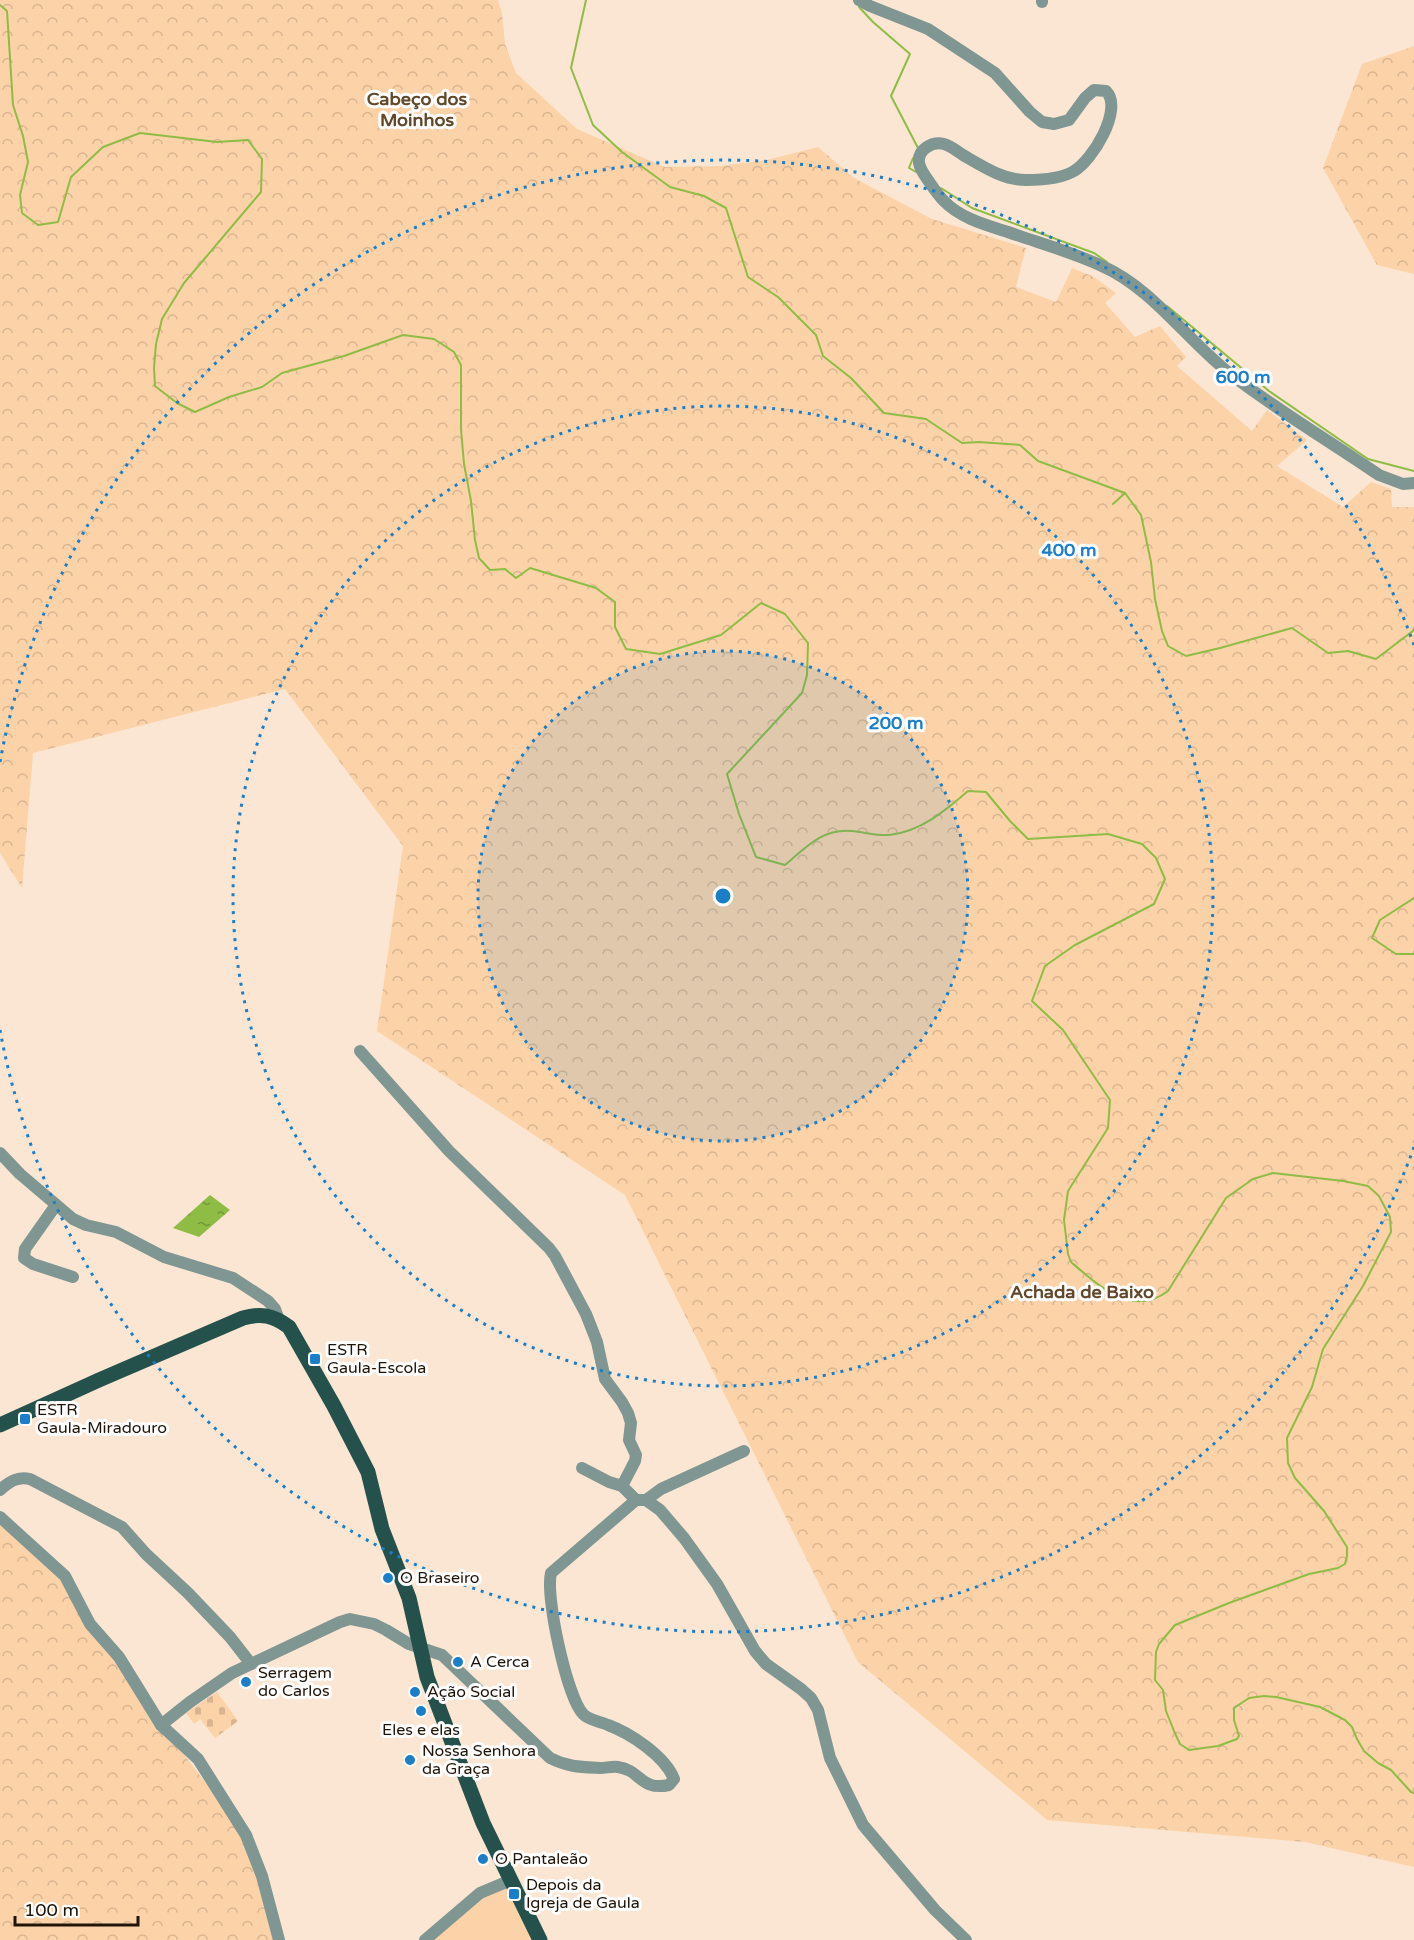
<svg xmlns="http://www.w3.org/2000/svg" width="1414" height="1940" font-family="'Varela Round',sans-serif">
<style>
.green{fill:#fcd3a9}
.forest{fill:url(#forest-crowns)}
.cemetery{fill:url(#cemetery-stones)}
.water{fill:url(#water-ripples)}
.lines{fill:none;stroke-linecap:round;stroke-linejoin:round}
.stream{stroke:#8fbc44;stroke-width:2}
.minor{stroke:#7f9693;stroke-width:12}
.major{stroke:#25514d;stroke-width:15}
.ring{fill:none;stroke:#1a7ec9;stroke-width:3;stroke-dasharray:3 6}
.poi-dot{fill:#1a7ec9;stroke:#fff;stroke-width:2}
.labels{text-anchor:middle;dominant-baseline:central;stroke-width:6;stroke-linejoin:round;paint-order:stroke}
.poi-label{font-size:16px;fill:#201408;stroke:#fff;text-anchor:start}
.neighbourhood-label{font-size:18px;font-weight:bold;fill:#624729;stroke:#fff}
.centre{fill:#1a7ec9;stroke:#fff;stroke-width:3}
.ring-label{font-size:18px;text-anchor:middle;font-weight:bold;fill:#1a7ec9;stroke:#fff;stroke-width:6;stroke-linejoin:round;paint-order:stroke}
</style>
<defs>
<pattern id="forest-crowns" width="20" height="18" patternUnits="userSpaceOnUse" patternTransform="scale(1.5)"><rect width="20" height="18" fill="#fcd3a9"/><path d="M2 6a3 3 0 1 1 6 0M12 15a3 3 0 1 1 6 0" fill="none" stroke="#d8b490"/></pattern>
<pattern id="cemetery-stones" width="16" height="16" patternUnits="userSpaceOnUse" patternTransform="scale(1.5)"><rect width="16" height="16" fill="#fcd3a9"/><path d="M2 7V4a2 2 0 0 1 4 0v3zM10 15v-3a2 2 0 0 1 4 0v3z" fill="#d8b490"/></pattern>
<pattern id="water-ripples" width="26" height="14" patternUnits="userSpaceOnUse" patternTransform="scale(1.5)"><rect width="26" height="14" fill="#8fbc44"/><path d="M2 4q2-2 4 0t4 0M15 11q2-2 4 0t4 0" fill="none" stroke="#749837"/></pattern>
</defs>
<rect width="100%" height="100%" fill="#fae6d2"/>
<path class="green" d="M511,1880l29,60h-115l55,-47z"/>
<g class="forest">
<path d="M0,0h498l4,13 3,31 11,29 61,56 88,38 54,-1 48,-6 51,-13 36,31 78,41 94,29 -10,39 40,15 16,-34 22,9 22,16 -11,10 30,34 25,-11 26,31 -9,9 75,65 15,-21 40,30 -30,26 66,41 28,-25 20,7 1,18h22v1360l-109,-25 -258,-22 -189,-158 -233,-467 -248,-164 26,-185 -118,-157 -252,64 -11,135 -22,-35z"/>
<path d="M1414,46v228l-37,-9 -54,-97 39,-104z"/>
<path d="M0,1517l57,50 104,158 85,110 33,105h-279z"/>
</g>
<path class="cemetery" d="M217,1692l21,29 -23,17 -15,-19 -6,5 -8,-11z"/>
<path class="water" d="M210,1195l20,15 -31,27 -26,-9z"/>
<g class="lines">
<g class="stream">
<path d="M586,0l-15,68 22,57 29,27 48,35 34,9 22,12 22,69 30,20 38,38 7,21 28,22 33,35 42,6 36,24 17,-1 41,3 18,16 87,32 16,22 10,47 4,37 7,32 6,15 18,10 34,-8 72,-20 36,25 20,-2 28,8 38,-29"/>
<path d="M0,5l7,6 6,94 10,31 5,26 -8,33 2,18 16,12 20,-3 13,-45 32,-30 37,-14 77,9 31,-2 14,19 -1,33 -77,91 -22,36 -6,25 -2,24 1,18 22,17 18,9 34,-15 33,-10 20,-14 62,-17 59,-21 31,4 20,13 7,13v64l3,35 7,37 4,39 4,18 11,12 15,-1 11,9 14,-10 66,20 19,14v25l11,22 34,5 61,-19 40,-32 24,11 23,29 -1,32 -5,18 -75,81 12,40 17,43 29,8c21,-18 38,-37 67,-34 12,1 25,5 37,4 31,-3 56,-24 79,-44l18,1 24,29 18,18 80,-5 34,10 14,14 9,21 -11,25 -79,41 -30,21 -13,35 31,29 47,70 -2,28 -40,63 -4,29 4,34 3,8c28,24 61,56 97,29l58,-93 27,-19 20,-6 70,8 25,5 11,10 11,21 1,15 -28,54 -40,63 -11,38 -25,51 1,25 7,15 29,33 23,36v9l-2,8 -7,4 -29,6 -80,29 -54,22 -16,19 -3,8 -1,28 8,10 3,21 8,20 6,13 9,6 29,-4 19,-7 2,-3 -5,-16v-12l15,-10 15,-2 12,1 44,10 25,13 7,7 5,12 7,12 14,12 13,7 20,22 3,1"/>
<path d="M859,7l14,15 37,32 -19,42 27,52 -1,2"/>
<path d="M913,158l-4,10 9,5"/>
<path d="M941,188l31,20 122,45 13,9"/>
<path d="M1167,306l102,85 99,68 46,12"/>
<path d="M1113,504l12,-11"/>
<path d="M1414,898l-34,22 -8,18 24,16h18"/>
</g>
<g class="minor">
<path d="M859,0l11,6 58,23 67,44 35,39 12,10 12,2 15,-4 16,-22 9,-8 12,1c18,18 -14,70 -32,80 -13,8 -34,9 -48,9 -23,0 -44,-14 -63,-25 -6,-4 -12,-9 -19,-11 -12,-3 -27,6 -25,19 1,7 7,14 11,20 4,6 9,13 14,18 16,17 42,24 64,31 31,11 64,20 94,34 52,23 86,76 131,110 47,36 98,66 146,99l24,9 11,-1"/>
<path d="M1042,0v2"/>
<path d="M360,1051l89,100 100,97 6,8 31,58 11,28 8,37 17,23 6,11 3,10 -2,17 7,15 -1,6 -13,25"/>
<path d="M0,1153l20,21 53,45 13,6 30,7 48,25 69,21 35,23 7,8 4,11"/>
<path d="M56,1205l-31,44 -1,9 9,6 40,13"/>
<path d="M582,1468l27,14 13,4 14,14"/>
<path d="M0,1490c9,-8 17,-14 30,-11l92,48 24,27 42,39 42,44 21,27"/>
<path d="M646,1500l15,-11 83,-38"/>
<path d="M0,1517l65,59 25,48 29,33 42,68 37,34 48,76 16,41 17,64"/>
<path d="M161,1725l29,-23 42,-29 108,-51 10,-3 24,5 12,6 23,14 33,11 108,103c18,9 30,9 50,10 6,0 13,-2 18,-1 23,3 22,24 51,18l5,-6c-9,-23 -44,-46 -66,-54 -8,-4 -18,-4 -25,-11 -16,-17 -38,-118 -32,-141l85,-73h10l14,10 24,28 33,46 38,67 11,13 35,25 10,9 7,12 12,48 33,67 72,85 31,30"/>
<path d="M425,1940l55,-47 31,-13"/>
</g>
<path class="major" d="M0,1425l99,-45 144,-62c18,-5 30,-3 46,9l45,79 34,66 14,57 27,69 18,79 56,146 57,117"/>
</g>
<circle cx="723" cy="896" r="245" fill="#1a7ec9" fill-opacity=".12"/>
<g class="ring">
<circle cx="723" cy="896" r="245"/>
<circle cx="723" cy="896" r="490"/>
<path d="M1414 1147A735 735 0 0 1 0 1030M0 762A735 735 0 0 1 1414 645"/>
</g>
<g class="poi-dot">
<rect x="309" y="1353" width="12" height="12" rx="3"/>
<rect x="19" y="1413" width="12" height="12" rx="3"/>
<circle cx="388" cy="1578" r="6"/>
<circle cx="458" cy="1662" r="6"/>
<circle cx="246" cy="1682" r="6"/>
<circle cx="415" cy="1692" r="6"/>
<circle cx="421" cy="1711" r="6"/>
<circle cx="410" cy="1760" r="6"/>
<circle cx="483" cy="1859" r="6"/>
<rect x="508" y="1888" width="12" height="12" rx="3"/>
</g>
<g class="labels">
<g class="poi-label">
<text x="327" y="1350">ESTR<tspan x="327" dy="18">Gaula-Escola</tspan></text>
<text x="37" y="1410">ESTR<tspan x="37" dy="18">Gaula-Miradouro</tspan></text>
<text x="400" y="1578">O Braseiro</text>
<text x="470" y="1662">A Cerca</text>
<text x="258" y="1673">Serragem<tspan x="258" dy="18">do Carlos</tspan></text>
<text x="427" y="1692">Ação Social</text>
<text x="421" y="1730" text-anchor="middle">Eles e elas</text>
<text x="422" y="1751">Nossa Senhora<tspan x="422" dy="18">da Graça</tspan></text>
<text x="495" y="1859">O Pantaleão</text>
<text x="526" y="1885">Depois da<tspan x="526" dy="18">Igreja de Gaula</tspan></text>
</g>
<g class="neighbourhood-label">
<text x="417" y="99">Cabeço dos<tspan x="417" dy="21">Moinhos</tspan></text>
<text x="1082" y="1292">Achada de Baixo</text>
</g>
</g>
<circle cx="723" cy="896" r="9" class="centre"/>
<g class="ring-label">
<text x="1243" y="383">600 m</text>
<text x="1069" y="556">400 m</text>
<text x="896" y="729">200 m</text>
</g>
<path d="M15 1916v9h123v-9" fill="none" stroke="#201408" stroke-width="3"/>
<text x="24" y="1916" font-size="18" fill="#201408" stroke="#ffffff" stroke-width="4.5" paint-order="stroke">100 m</text>
</svg>
